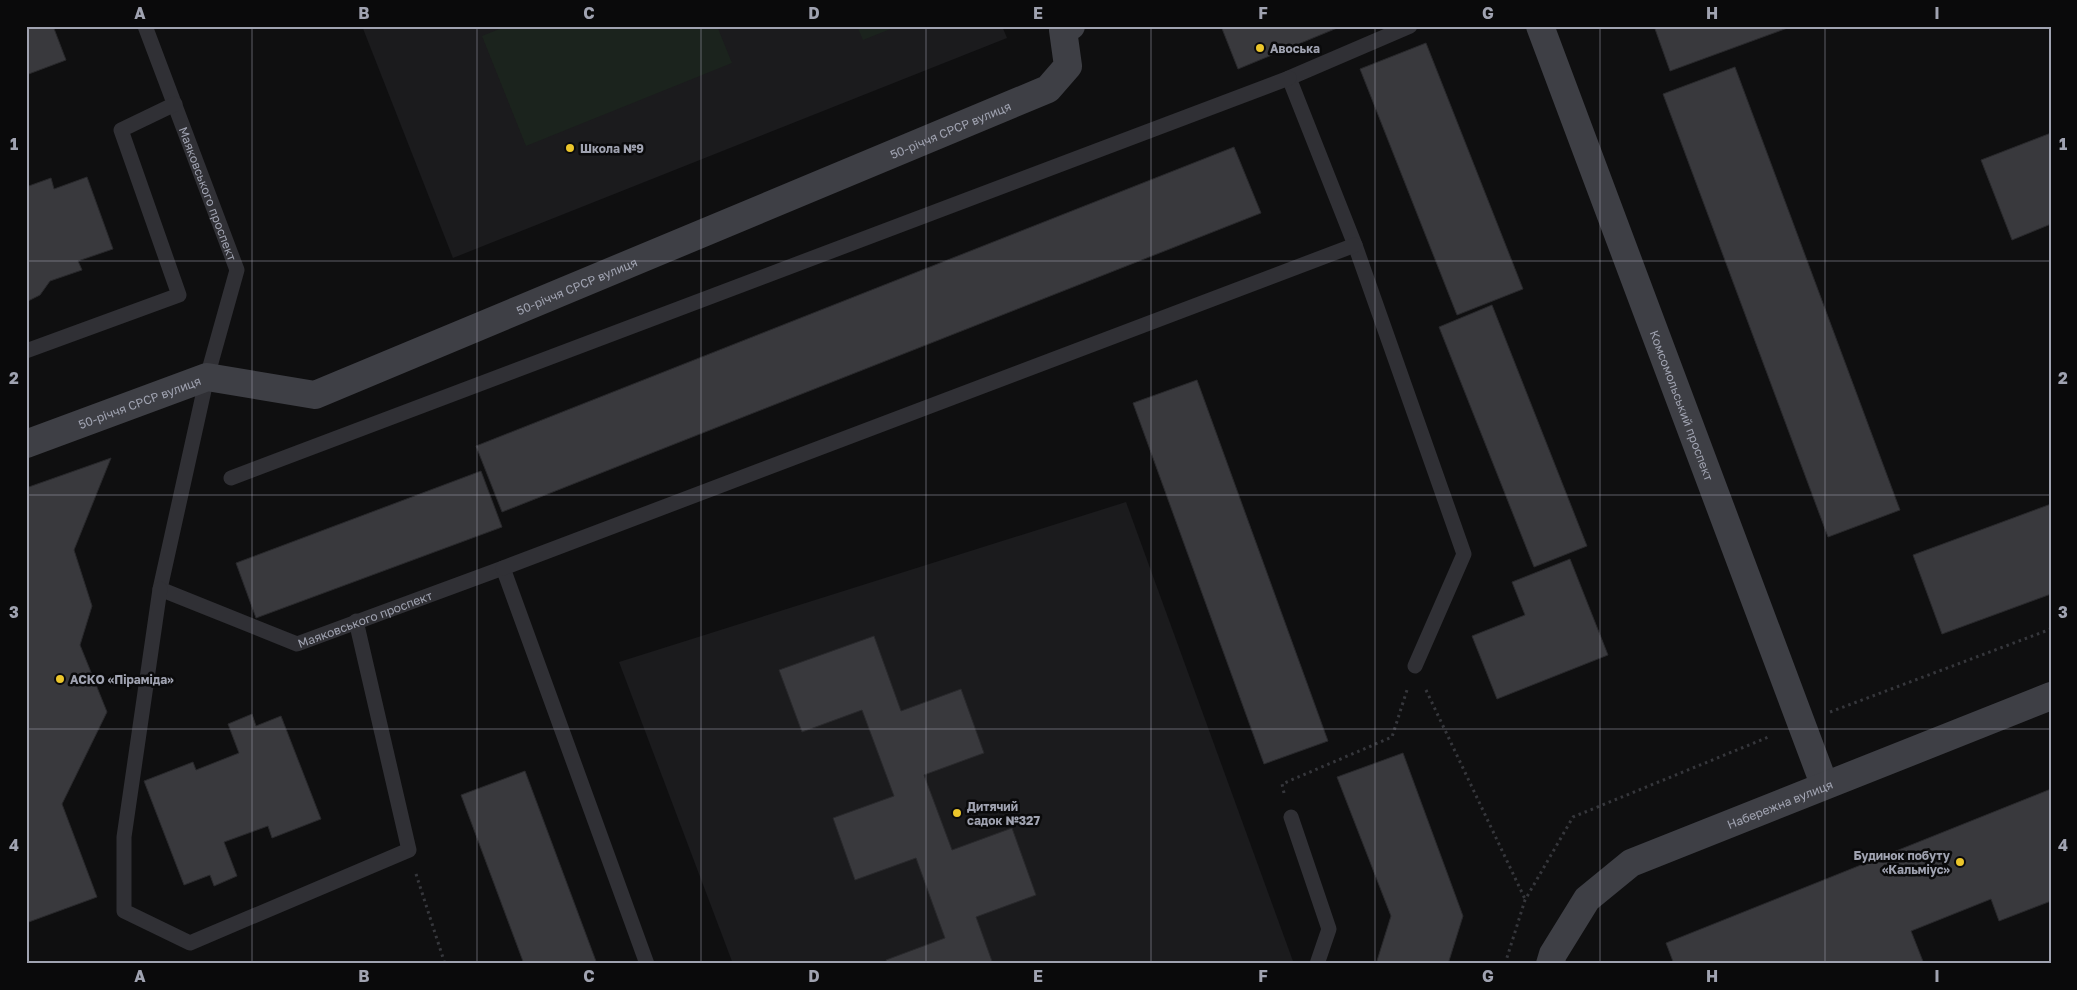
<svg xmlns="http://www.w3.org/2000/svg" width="2077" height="990" font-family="'Golos Text',sans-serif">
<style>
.built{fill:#1b1b1d}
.green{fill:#1b231d}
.building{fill:#39393d;stroke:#29292c}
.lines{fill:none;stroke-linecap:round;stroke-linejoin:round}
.path{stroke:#36373c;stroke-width:3;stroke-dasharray:2.5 4;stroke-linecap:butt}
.lane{stroke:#303035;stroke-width:15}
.secondary{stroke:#3e3f45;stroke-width:28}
.grid{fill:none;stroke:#a0a3b1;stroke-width:1;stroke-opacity:0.55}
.poi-dot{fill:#ecc62b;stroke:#0a0a0b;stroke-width:2}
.labels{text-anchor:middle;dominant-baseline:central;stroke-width:5;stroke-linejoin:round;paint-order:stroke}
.poi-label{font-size:12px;font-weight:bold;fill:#a0a3b1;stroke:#0a0a0b;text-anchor:start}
.street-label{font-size:12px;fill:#a0a3b1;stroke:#0a0a0b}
.neatline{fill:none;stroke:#a0a3b1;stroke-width:2}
.grid-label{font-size:16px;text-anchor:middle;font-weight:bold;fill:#a0a3b1}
</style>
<rect width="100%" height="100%" fill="#0f0f10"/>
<g class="built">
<path d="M362,26h640l5,12 -554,220z"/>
<path d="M1126,502l168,462h-561l-114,-302z"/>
</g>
<g class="green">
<path d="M507,26h210l15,37 -206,83 -44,-110z"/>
<path d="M857,26h41l-35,14z"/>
</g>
<g class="building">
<path d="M26,26h27l13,34 -40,15z"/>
<path d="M1221,26h121l-104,43z"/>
<path d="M1654,26h139l-123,45z"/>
<path d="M1426,43l97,246 -66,26 -97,-246z"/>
<path d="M1735,67l165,443 -72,27 -165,-443z"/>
<path d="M2051,133v91l-39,16 -31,-80z"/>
<path d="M1234,147l27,66 -759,299 -26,-66z"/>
<path d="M87,177l26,72 -35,12 4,9 -32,11 -10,14 -14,7v-115l25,-9 3,11z"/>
<path d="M1492,305l95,241 -53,21 -95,-240z"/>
<path d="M1197,380l131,361 -64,23 -131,-361z"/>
<path d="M111,458l-37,92 18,56 -12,39 27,67 -45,92 35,93 -71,26v-435z"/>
<path d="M481,471l21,56 -246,91 -20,-55z"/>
<path d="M2051,504v90l-109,40 -29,-79z"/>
<path d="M1570,559l38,96 -111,44 -25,-63 53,-21 -13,-33z"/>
<path d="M874,636l27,75 60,-22 23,64 -60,22 28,75 60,-22 24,67 -60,22 17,47h-106l-1,-4 59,-22 -29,-80 -61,22 -22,-62 61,-22 -32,-86 -60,22 -23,-62z"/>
<path d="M252,714l4,12 25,-10 40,103 -49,19 -4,-12 -44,16 13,34 -23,10 -4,-11 -26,10 -40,-104 49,-19 3,8 43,-17 -11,-29z"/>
<path d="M1403,753l60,163 -15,48h-72l15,-48 -54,-139z"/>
<path d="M525,771l72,193h-73l-63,-169z"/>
<path d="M2051,789v112l-52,20 -8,-22 -80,32 13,33h-250l-8,-21z"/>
</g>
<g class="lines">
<g class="path">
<path d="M1426,690l99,209"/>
<path d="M1830,712l221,-83"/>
<path d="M1284,793l-2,-9 110,-47 15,-47"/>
<path d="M416,874l29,90"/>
<path d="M1505,964l20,-64 48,-83 198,-81"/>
</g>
<g class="lane">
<path id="s1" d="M145,26l92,244 -30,107 -47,212 137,55 206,-76 144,396"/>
<path d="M1410,26l-121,52 66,167 109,309 -49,112"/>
<path d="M26,351l153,-56 -58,-165 54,-26"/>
<path d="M231,478l1058,-400"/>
<path d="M503,568l852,-323"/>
<path d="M160,589l-36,248v74l66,32 219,-93 -53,-229"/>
<path d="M1291,817l38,112 -12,35"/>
</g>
<g class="secondary">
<path id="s2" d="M1540,26l284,758"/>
<path id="s3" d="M26,444l181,-67 108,18 733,-306 20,-23 -5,-36 8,-4"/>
<path id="s4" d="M1550,964l3,-10 34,-55 44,-36 420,-167"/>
</g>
</g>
<path class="grid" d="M252,26v938M477,26v938M701,26v938M926,26v938M1151,26v938M1375,26v938M1600,26v938M1825,26v938M26,261h2025M26,495h2025M26,729h2025"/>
<g class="poi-dot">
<circle cx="1260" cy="48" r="5"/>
<circle cx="570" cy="148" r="5"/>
<circle cx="60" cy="679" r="5"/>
<circle cx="957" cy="813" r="5"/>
<circle cx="1960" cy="862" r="5"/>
</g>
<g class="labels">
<g class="poi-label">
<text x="1270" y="48">Авоська</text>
<text x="580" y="148">Школа №9</text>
<text x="70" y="679">АСКО «Піраміда»</text>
<text x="967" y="806">Дитячий<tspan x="967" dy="14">садок №327</tspan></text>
<text x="1950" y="855" text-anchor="end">Будинок побуту<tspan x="1950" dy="14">«Кальміус»</tspan></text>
</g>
<g class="street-label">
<text stroke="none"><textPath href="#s3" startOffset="991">50-річчя СРСР вулиця</textPath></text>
<text stroke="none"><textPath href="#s1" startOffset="179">Маяковського проспект</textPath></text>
<text stroke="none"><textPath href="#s3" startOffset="586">50-річчя СРСР вулиця</textPath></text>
<text stroke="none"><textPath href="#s3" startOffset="121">50-річчя СРСР вулиця</textPath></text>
<text stroke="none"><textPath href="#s2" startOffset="405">Комсомольський проспект</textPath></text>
<text stroke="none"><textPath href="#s1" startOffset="809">Маяковського проспект</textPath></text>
<text stroke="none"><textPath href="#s4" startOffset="292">Набережна вулиця</textPath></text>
</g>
</g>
<rect width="2077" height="990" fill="none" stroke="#0a0a0b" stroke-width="55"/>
<rect x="28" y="28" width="2022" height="934" class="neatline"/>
<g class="grid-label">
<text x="140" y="19">A</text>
<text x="364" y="19">B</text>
<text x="589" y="19">C</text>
<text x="814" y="19">D</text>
<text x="1038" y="19">E</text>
<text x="1263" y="19">F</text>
<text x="1488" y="19">G</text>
<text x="1712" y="19">H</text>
<text x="1937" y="19">I</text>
<text x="14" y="150">1</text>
<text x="2063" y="150">1</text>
<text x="14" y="384">2</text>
<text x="2063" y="384">2</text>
<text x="14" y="618">3</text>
<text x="2063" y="618">3</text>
<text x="14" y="851">4</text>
<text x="2063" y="851">4</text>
<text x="140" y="982">A</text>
<text x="364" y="982">B</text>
<text x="589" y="982">C</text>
<text x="814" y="982">D</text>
<text x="1038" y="982">E</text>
<text x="1263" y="982">F</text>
<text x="1488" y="982">G</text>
<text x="1712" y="982">H</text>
<text x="1937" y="982">I</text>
</g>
</svg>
